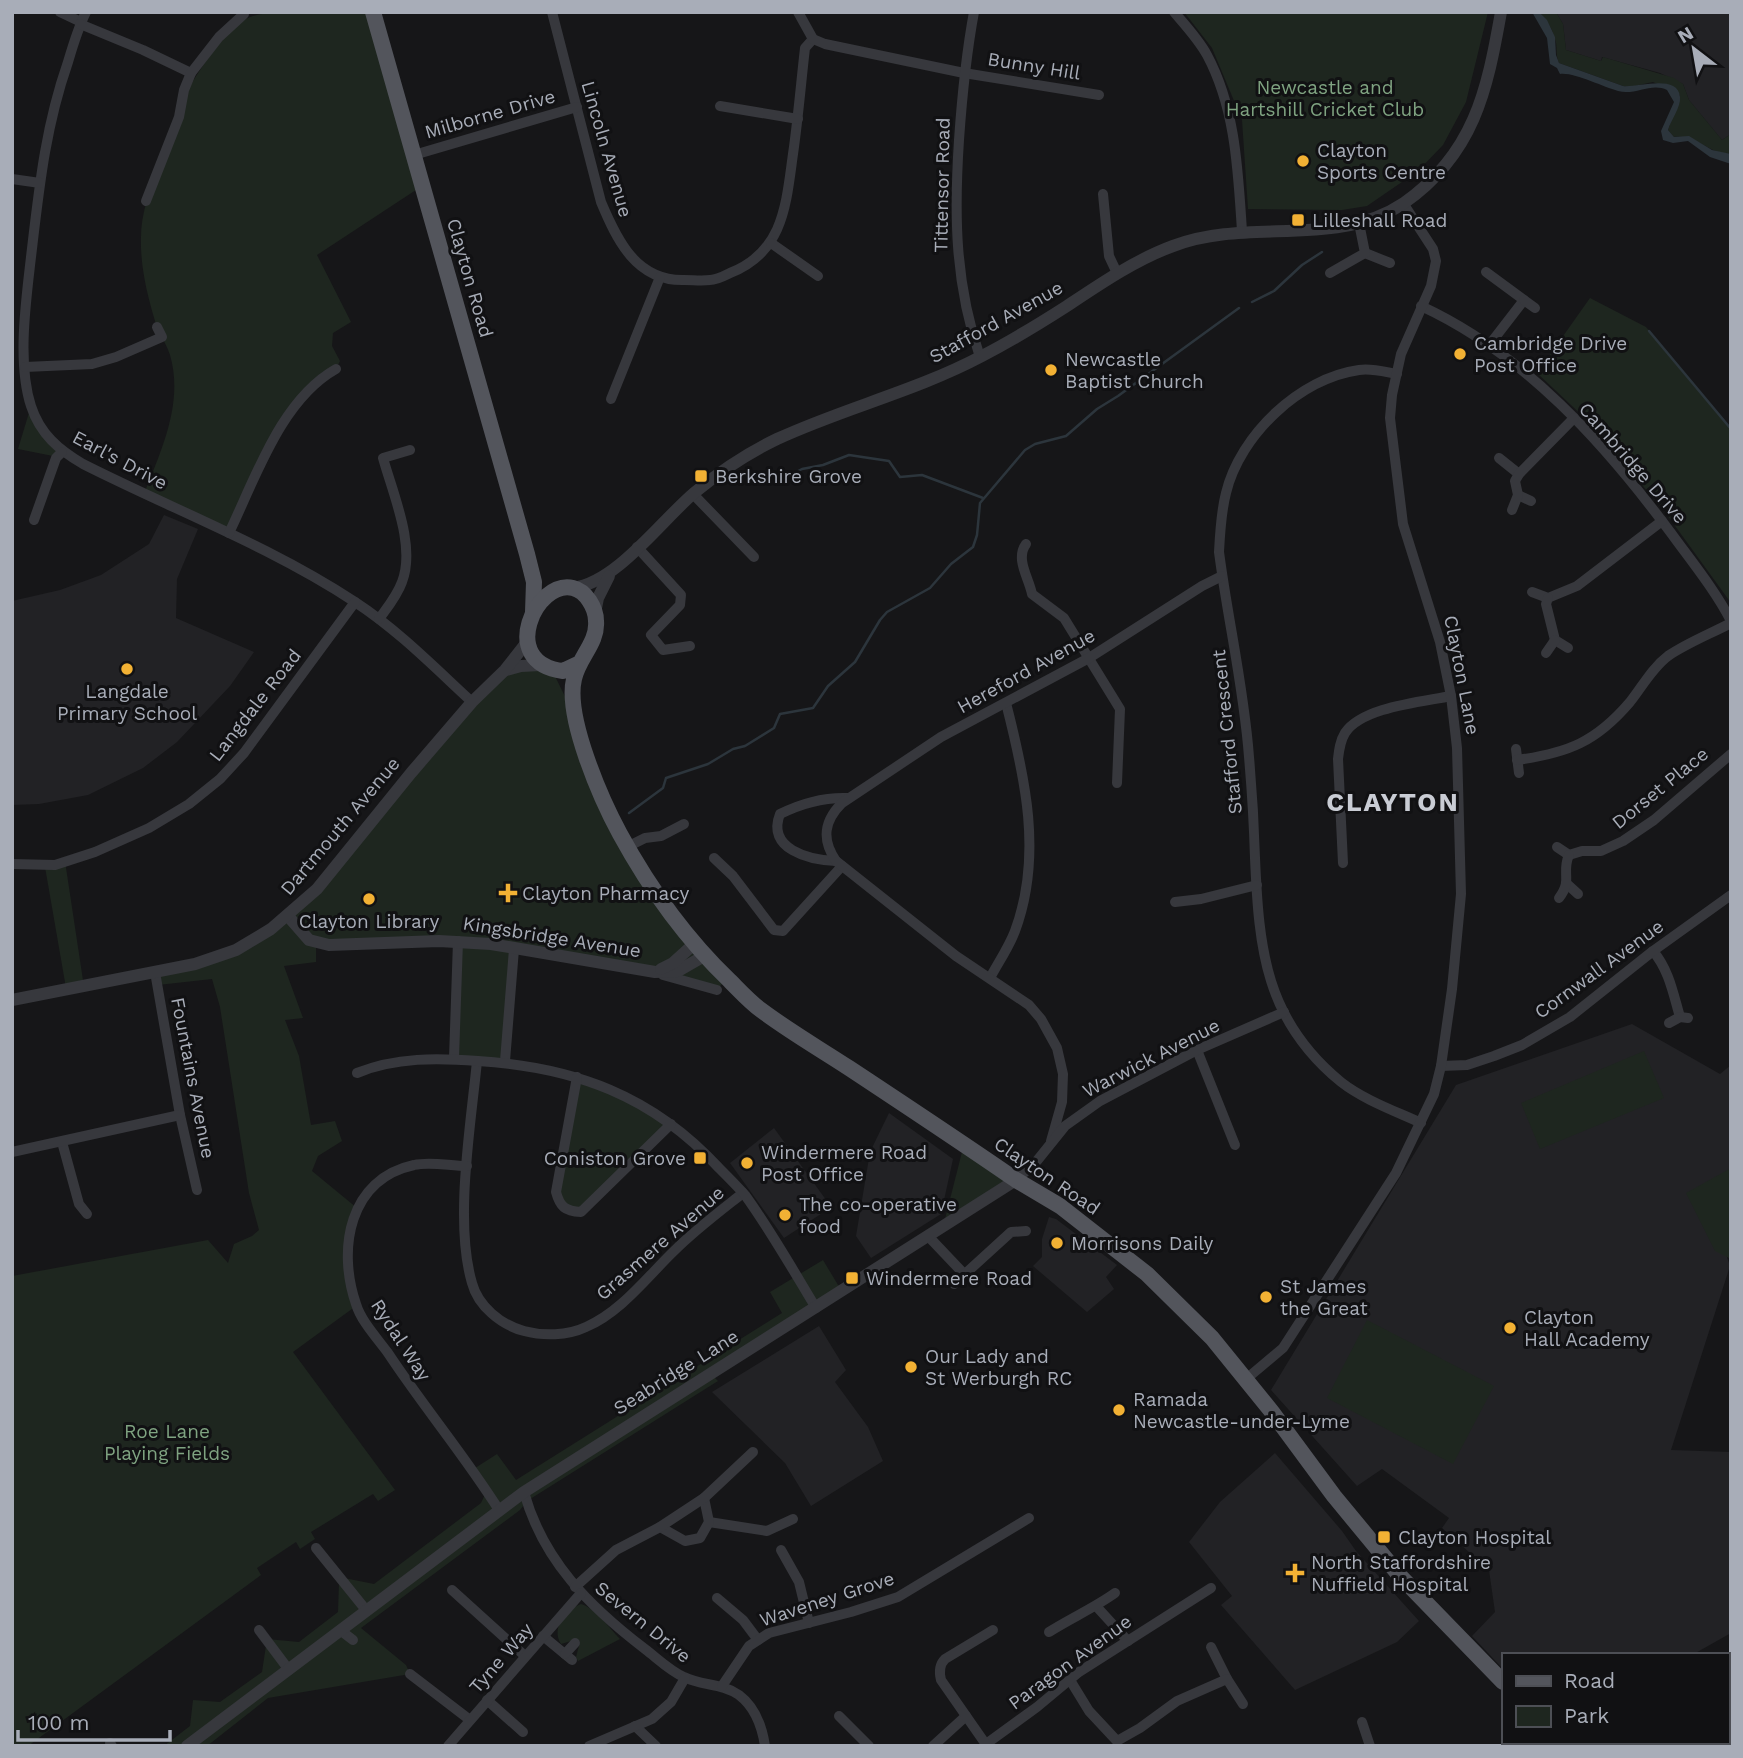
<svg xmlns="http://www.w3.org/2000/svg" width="1743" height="1758" font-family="'Work Sans',sans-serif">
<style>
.built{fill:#222225}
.green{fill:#1e261f}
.water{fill:#2c353c}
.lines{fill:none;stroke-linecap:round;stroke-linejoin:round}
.stream{stroke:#2c353c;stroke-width:2.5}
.minor{stroke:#37383d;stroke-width:10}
.tertiary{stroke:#37383d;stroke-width:12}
.primary{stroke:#53555c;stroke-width:16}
.poi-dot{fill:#f2b134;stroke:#111113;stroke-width:2.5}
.labels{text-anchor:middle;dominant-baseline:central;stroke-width:6;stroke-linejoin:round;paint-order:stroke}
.street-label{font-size:19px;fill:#a8adb8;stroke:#111113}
.park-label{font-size:19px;fill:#7fa381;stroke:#111113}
.poi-label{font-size:19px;fill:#a8adb8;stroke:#111113;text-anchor:start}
.district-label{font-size:26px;font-weight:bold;letter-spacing:2px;fill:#c9ccd4;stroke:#111113}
</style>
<rect width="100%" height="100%" fill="#161618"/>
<g class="built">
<path d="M1556,12h175v122l-9,6 -33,-40 -6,-16 -23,-11 -58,-16 -1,4 -35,-11 -3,-26z"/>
<path d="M164,515l34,14 -21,50 -1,39 78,34 -24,34 -53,56 -34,26 -55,27 -49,9 -27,1v-204l48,-11 41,-15 48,-31z"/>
<path d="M1632,1024l88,50 11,-9v125l-23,11 22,65 -59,184 60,2v181l-39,22h-189v14l-31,-33 23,-24 -6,-42 -47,-42 7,-10 -67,-49 -25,17 -86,-96 185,-305z"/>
<path d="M889,1113l64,46 -12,55 -70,44 -15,-22 14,-84z"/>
<path d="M774,1128l55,76 -2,6 -43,28 -54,-75z"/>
<path d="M1049,1217l7,2 61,46 -11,12 8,12 -27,23 -54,-46 9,-9v-18z"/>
<path d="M819,1326l27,44 -11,12 33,45 15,34 -72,45 -26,-43 -73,-71z"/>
<path d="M1275,1453l67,78 14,20 63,70 -22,21 -102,48 -74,-85 11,-9 -43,-54 31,-40z"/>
</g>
<g class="green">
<path d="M273,12h100l49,174 -105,69 34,67 -18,11 -1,13 8,15 -4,8 -39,33 -68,131 -85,-39c17,-43 40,-91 26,-139 -4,-12 -11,-22 -15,-34 -8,-27 -15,-56 -14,-84 0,-41 32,-106 47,-147 11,-20 41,-65 62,-73 7,-3 16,-3 23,-5z"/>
<path d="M1184,12h304l-22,90 -23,43 -25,26 -51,35 -25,4 -94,-1 -6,-89 -30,-72z"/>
<path d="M1539,12h17l7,12 3,26 35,11 2,-4 71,21 9,6 6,16 33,40 9,-6v20c-27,-1 -30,-19 -57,-17l-6,-7 12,-35 -27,-13 -23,5 -7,-1 -64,-23c-4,-9 -1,-16 -4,-24 -2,-9 -9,-20 -16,-27z"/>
<path d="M1590,298l56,29 85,102v174l-66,-91 -77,-91 -51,-48z"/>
<path d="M31,406l31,46 -9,4 -35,-7z"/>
<path d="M505,670h47l24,49 65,154 86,105 -10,12 -62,-18 -141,-23 -9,112 -51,-3 3,-117 -141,3v18l-32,4 19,52 -18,2 14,36 12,69 24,-4 7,20 -24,15 -6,15 45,37 -8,36 7,62 -63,46 102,138 -17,11 -5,-7 -62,38 4,7 -15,10 -4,-7 -39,26 4,7 -233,171h-16v-470l196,-36 20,23 6,-19 18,-8 7,-6 -10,-37 -29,-186 -8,-28 -54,6 -3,-13 67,-16 66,-40z"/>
<path d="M65,861l19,126 -18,1 -21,-121z"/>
<path d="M1644,1051l20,47 -124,51 -19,-46z"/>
<path d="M577,1077l94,47 -90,88 -22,-8 -2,-22z"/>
<path d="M964,1144l52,36 -73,47z"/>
<path d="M1731,1168v91l-16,-8 -29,-58z"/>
<path d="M823,1260l15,25 7,4 -134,85 7,7 -191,120 -7,9 -159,118 45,37 4,9 -142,24 -61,48h-43l26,-20 3,-26 27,2 42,-30 5,-33 32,3 39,-30 1,-30 5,-4 30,6 107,-81 6,-13 -15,-20 25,-16 19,26 266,-167 -12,-21z"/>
<path d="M1367,1320l127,66 -41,78 -126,-66z"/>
<path d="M581,1604c16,5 28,24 39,35l-42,22 -2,-4 4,-15 -2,-3 -17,5c-10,-16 4,-34 20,-40z"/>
</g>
<path class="water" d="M1532,12h7l8,8 8,17 1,18 3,8 64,23c13,2 55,-13 57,11 1,10 -9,23 -12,33l6,7 15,-1 23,14 19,4v10l-21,-7 -22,-16 -15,2 -10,-3 -2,-9 13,-29 -7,-12c-16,-8 -32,6 -49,1 -15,-4 -44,-19 -58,-17l-3,-6 -7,-4 -3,-26z"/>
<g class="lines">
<g class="stream">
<path d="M1252,302l22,-11 28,-26 20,-13"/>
<path d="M1649,331l82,98"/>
<path d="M781,480l21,-11 21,-4 26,-10 40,6 11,16 22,-2 61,23"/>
<path d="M629,813l34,-25 3,-10 42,-14 25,-15 12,-3 29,-18 6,-14 33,-6 15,-22 27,-24 25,-42 7,-8 43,-24 21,-24 22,-17 4,-12 3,-32 45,-53 10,-6 31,-8 31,-27 21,-13 121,-88"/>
</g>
<g class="minor">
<path d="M60,12l21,10"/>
<path d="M86,12c-8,16 -13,33 -18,50 -23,66 -29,127 -37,195 -5,44 -14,106 0,149 9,28 28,44 52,58 91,46 187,82 272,138 43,28 80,66 117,100"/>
<path d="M552,12l49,190c16,38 35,79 83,78 9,0 18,1 26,0 7,0 14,-4 20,-7 54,-21 56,-69 63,-119 5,-35 8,-71 12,-106l8,-9"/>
<path d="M798,12l15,27 12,5 139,29 135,22"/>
<path d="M974,12c-8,43 -12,85 -15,128 -5,76 -4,144 21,217"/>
<path d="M1174,12c12,14 25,28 33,43 29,54 31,117 35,176"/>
<path d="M80,24l63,26 48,23"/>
<path d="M720,106l78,13"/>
<path d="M414,155l163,-48"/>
<path d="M12,179l28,4"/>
<path d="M1103,194l6,62 8,17"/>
<path d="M146,201l33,-84 5,-27 7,-17 28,-36 25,-23"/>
<path d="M771,243l47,33"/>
<path d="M1365,253l25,10"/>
<path d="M1486,272l38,28 -34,44"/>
<path d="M1330,273l35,-20 -6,-30"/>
<path d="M1524,300l11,8"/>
<path d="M1421,306c104,48 183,137 250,227 21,29 44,57 60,88"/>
<path d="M25,367l67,-3 24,-7 46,-20 -5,-10"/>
<path d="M1397,374c-12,-2 -25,-6 -38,-4 -59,8 -119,65 -133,123 -5,19 -6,40 -7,59 9,69 25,136 30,205 3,34 5,67 6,101 4,91 10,162 86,224 23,18 54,29 80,41"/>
<path d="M611,399l49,-122"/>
<path d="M1499,458l20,16"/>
<path d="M693,494l61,63"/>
<path d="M1518,495l13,6"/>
<path d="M1512,510l6,-15 -3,-14 4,-7 55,-56"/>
<path d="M34,520l22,-62 6,-6"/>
<path d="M229,533c27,-56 52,-133 107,-164"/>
<path d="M1026,544c-11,15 3,34 6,50l32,24 56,91 -3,74"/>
<path d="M637,547l44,48 -1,10 -29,30 12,15 27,-4"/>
<path d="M1532,592l16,6 29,-12 85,-65"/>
<path d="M1548,598l-2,6 9,36 13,8"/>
<path d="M379,619c8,-11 18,-23 23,-37 14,-36 -9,-88 -19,-124l27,-8"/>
<path d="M1546,653l9,-13"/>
<path d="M1516,749l3,24"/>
<path d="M1517,760c51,-7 79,-18 113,-58 12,-15 22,-34 38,-46 19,-13 42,-22 63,-33"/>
<path d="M627,847l18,-9 16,-2 23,-12"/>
<path d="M1557,847l12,8"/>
<path d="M1569,855l13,-4h19l22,-10 31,-21 77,-66"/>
<path d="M714,858l19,18 41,54 9,1 59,-65"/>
<path d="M836,861c-27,-1 -70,-12 -56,-47 22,-11 43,-17 68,-16"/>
<path d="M1343,863l-5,-104c1,-9 2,-18 7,-26 17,-26 77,-31 106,-37"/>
<path d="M12,864l43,1 40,-13 54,-24 40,-24 31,-25 24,-26 111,-151"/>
<path d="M1567,884l11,10"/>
<path d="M1559,898c14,-18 2,-25 10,-43"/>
<path d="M1175,902l26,-3 56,-14"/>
<path d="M1653,951c16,19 20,42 27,66"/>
<path d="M155,972l25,143 17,75"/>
<path d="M663,975l54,15"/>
<path d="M990,978c8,-15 19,-31 25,-47 28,-75 10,-154 -9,-228"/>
<path d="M1669,1023l11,-6 8,1"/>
<path d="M1197,1050l38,95"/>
<path d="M454,1058l4,-117"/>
<path d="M477,1061c-6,63 -23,161 -5,222 6,23 29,42 52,48 19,5 43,5 62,-4 35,-15 61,-50 88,-76 21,-21 45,-39 69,-58"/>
<path d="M505,1061l9,-112"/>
<path d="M1441,1066l26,-1 27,-9 28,-11 48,-28 83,-66 78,-56"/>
<path d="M357,1073c39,-16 81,-15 121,-12 97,6 175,35 241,107 9,9 18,18 26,27 26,36 48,75 71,113"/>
<path d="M577,1077l-21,115c4,15 9,19 25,20l90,-88"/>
<path d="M1051,1141l11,-39 1,-28 -6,-26 -16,-29 -12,-14 -73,-49 -120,-95c-15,-22 -12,-40 6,-58l99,-66 148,-79 113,-72 20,-10"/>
<path d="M62,1142l17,62 8,10"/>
<path d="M12,1152l168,-37"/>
<path d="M467,1166c-17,0 -37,-5 -53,-1 -65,14 -77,84 -58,139 5,17 21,34 32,49 35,53 77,103 111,157"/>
<path d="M1016,1180l20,-18 29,-36 35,-25 97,-51 87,-38"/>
<path d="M928,1236l36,38"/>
<path d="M954,1284l57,-52 15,-1"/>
<path d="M1245,1380l38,-32 113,-175 38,-79 7,-28 11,-77 9,-95 -4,-146 -6,-52 -11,-54 -37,-118 -13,-106 2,-23 9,-41 30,-68 5,-25 -3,-12 -30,-46"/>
<path d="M524,1492c19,69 66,115 121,157 12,9 25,22 39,28 18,9 38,6 55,18 16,12 23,31 26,51"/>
<path d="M709,1522l58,9 26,-12"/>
<path d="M660,1527l25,14 15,-3 9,-16 -5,-24"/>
<path d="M316,1548l50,62"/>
<path d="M781,1550l18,32 10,41"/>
<path d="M575,1587l41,-37 44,-23 44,-29 49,-46"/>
<path d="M452,1590l73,66"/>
<path d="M717,1598l26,22 15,20"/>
<path d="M1096,1606l32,35"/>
<path d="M259,1630l30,40"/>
<path d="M340,1630l13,10"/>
<path d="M1049,1632c22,-14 45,-24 66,-39"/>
<path d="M543,1636l29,24"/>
<path d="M1211,1647l16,32 16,25"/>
<path d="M565,1654l10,-11"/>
<path d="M410,1674l60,46"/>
<path d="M1070,1680l19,31 28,30 23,-13 37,-27 50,-22"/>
<path d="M722,1686l27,-40 20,-13 82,-21 47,-15 131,-79"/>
<path d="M487,1700l36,32"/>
<path d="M839,1716l30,30"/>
<path d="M1362,1722l8,24"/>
<path d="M635,1726l21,20"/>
<path d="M110,1743l2,3"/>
<path d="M986,1744l51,-37 42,-35 132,-84"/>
<path d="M448,1746l133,-153"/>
<path d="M589,1746l63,-27 19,-17 14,-24"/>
<path d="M933,1746l33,-30"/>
<path d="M987,1746l-46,-66c-2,-8 -2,-15 4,-21l48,-29"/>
</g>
<g class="tertiary">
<path d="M573,588c43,-5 88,-67 121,-95 24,-20 54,-40 83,-54 67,-31 139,-48 205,-83 29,-15 57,-32 85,-50 33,-22 68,-46 106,-60 75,-29 163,3 231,-43 70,-49 83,-112 97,-191"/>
<path d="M595,613l3,-15 11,-22"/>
<path d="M506,670l15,-4 19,-1"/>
<path d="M288,916l21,24 20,5 110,-4 52,3 164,28 23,-1 26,-15"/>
<path d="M661,969l12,-6 21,-19"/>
<path d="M12,1000l183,-36 41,-14 35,-21 46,-40 94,-116 61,-71 33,-32 22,-28"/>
<path d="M187,1746l337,-254 492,-312"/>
</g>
<g class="primary">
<path d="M373,12l154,542 7,28 -1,30"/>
<path d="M580,663l-17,8c-66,-8 -27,-92 10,-83 13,3 23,20 23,33 2,22 -18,37 -22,58 -9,38 27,120 46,155 30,55 65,104 110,147 10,10 20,21 31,29 28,21 59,39 88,58 56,37 112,74 167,112l44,26 87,68 65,64 60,74 62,84 66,80 103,106"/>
<path d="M1560,1742l4,4"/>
</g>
</g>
<g class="poi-dot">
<circle cx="1303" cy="161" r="7"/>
<rect x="1291" y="213" width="14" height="14" rx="3.5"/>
<circle cx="1460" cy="354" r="7"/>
<circle cx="1051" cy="370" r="7"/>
<rect x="694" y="469" width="14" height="14" rx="3.5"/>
<circle cx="127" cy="669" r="7"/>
<path d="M504.5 882.5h7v7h7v7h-7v7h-7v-7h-7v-7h7z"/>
<circle cx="369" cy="899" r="7"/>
<rect x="693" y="1151" width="14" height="14" rx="3.5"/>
<circle cx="747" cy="1163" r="7"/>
<circle cx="785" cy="1215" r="7"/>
<circle cx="1057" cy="1243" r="7"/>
<rect x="845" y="1271" width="14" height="14" rx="3.5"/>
<circle cx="1266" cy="1297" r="7"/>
<circle cx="1510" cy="1328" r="7"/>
<circle cx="911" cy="1367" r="7"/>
<circle cx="1119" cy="1410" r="7"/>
<rect x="1377" y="1530" width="14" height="14" rx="3.5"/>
<path d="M1291.5 1562.5h7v7h7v7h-7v7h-7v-7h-7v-7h7z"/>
</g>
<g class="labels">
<g class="street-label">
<text transform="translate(1034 66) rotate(9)">Bunny Hill</text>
<text transform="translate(490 114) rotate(-16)">Milborne Drive</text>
<text transform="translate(607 149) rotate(74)">Lincoln Avenue</text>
<text transform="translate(942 185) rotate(-89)">Tittensor Road</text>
<text transform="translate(470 278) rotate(74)">Clayton Road</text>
<text transform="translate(996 322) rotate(-29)">Stafford Avenue</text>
<text transform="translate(120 460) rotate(28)">Earl's Drive</text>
<text transform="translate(1633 463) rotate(49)">Cambridge Drive</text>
<text transform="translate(1026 671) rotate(-29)">Hereford Avenue</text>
<text transform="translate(1462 675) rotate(79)">Clayton Lane</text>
<text transform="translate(255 705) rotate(-52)">Langdale Road</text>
<text transform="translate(1227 732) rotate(-96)">Stafford Crescent</text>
<text transform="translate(1660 788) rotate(-39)">Dorset Place</text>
<text transform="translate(340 826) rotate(-50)">Dartmouth Avenue</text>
<text transform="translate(552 937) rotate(9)">Kingsbridge Avenue</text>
<text transform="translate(1599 969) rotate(-36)">Cornwall Avenue</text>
<text transform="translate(1151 1058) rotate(-27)">Warwick Avenue</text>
<text transform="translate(193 1078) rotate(79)">Fountains Avenue</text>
<text transform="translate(1047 1176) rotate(34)">Clayton Road</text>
<text transform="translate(660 1243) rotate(-41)">Grasmere Avenue</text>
<text transform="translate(401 1340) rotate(57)">Rydal Way</text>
<text transform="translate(676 1372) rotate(-32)">Seabridge Lane</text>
<text transform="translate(827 1599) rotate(-18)">Waveney Grove</text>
<text transform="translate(643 1622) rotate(39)">Severn Drive</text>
<text transform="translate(501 1658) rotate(-49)">Tyne Way</text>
<text transform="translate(1070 1662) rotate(-36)">Paragon Avenue</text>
</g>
<g class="park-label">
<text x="1325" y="87">Newcastle and<tspan x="1325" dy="22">Hartshill Cricket Club</tspan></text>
<text x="167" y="1431">Roe Lane<tspan x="167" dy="22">Playing Fields</tspan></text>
</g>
<g class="poi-label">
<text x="1317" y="150">Clayton<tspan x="1317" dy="22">Sports Centre</tspan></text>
<text x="1312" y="220">Lilleshall Road</text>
<text x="1474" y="343">Cambridge Drive<tspan x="1474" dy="22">Post Office</tspan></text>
<text x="1065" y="359">Newcastle<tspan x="1065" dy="22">Baptist Church</tspan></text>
<text x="715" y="476">Berkshire Grove</text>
<text x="127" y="691" text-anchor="middle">Langdale<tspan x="127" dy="22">Primary School</tspan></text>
<text x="522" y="893">Clayton Pharmacy</text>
<text x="369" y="921" text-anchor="middle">Clayton Library</text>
<text x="761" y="1152">Windermere Road<tspan x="761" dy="22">Post Office</tspan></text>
<text x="686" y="1158" text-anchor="end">Coniston Grove</text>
<text x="799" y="1204">The co-operative<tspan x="799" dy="22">food</tspan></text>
<text x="1071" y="1243">Morrisons Daily</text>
<text x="866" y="1278">Windermere Road</text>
<text x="1280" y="1286">St James<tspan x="1280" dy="22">the Great</tspan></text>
<text x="1524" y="1317">Clayton<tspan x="1524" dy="22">Hall Academy</tspan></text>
<text x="925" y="1356">Our Lady and<tspan x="925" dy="22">St Werburgh RC</tspan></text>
<text x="1133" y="1399">Ramada<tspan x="1133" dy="22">Newcastle-under-Lyme</tspan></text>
<text x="1398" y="1537">Clayton Hospital</text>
<text x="1311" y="1562">North Staffordshire<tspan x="1311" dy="22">Nuffield Hospital</tspan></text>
</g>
<g class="district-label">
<text x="1393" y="802">CLAYTON</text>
</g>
</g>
<rect width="1743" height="1758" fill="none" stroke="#a8adb8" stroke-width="28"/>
<rect x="1502" y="1653" width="228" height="91" fill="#111113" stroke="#4d4f55" stroke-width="2"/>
<rect x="1516" y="1676" width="35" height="10" fill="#53555c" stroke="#4d4f55" stroke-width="2"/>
<text x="1564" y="1688" font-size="21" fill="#a8adb8">Road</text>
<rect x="1516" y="1706" width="35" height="21" fill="#1e261f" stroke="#4d4f55" stroke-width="2"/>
<text x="1564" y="1723" font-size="21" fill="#a8adb8">Park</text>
<g transform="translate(1694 49) rotate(329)" stroke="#111113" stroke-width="5" paint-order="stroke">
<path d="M0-5L12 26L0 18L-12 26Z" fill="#a8adb8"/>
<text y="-10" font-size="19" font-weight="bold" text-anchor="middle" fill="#a8adb8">N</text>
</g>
<path d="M18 1730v10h152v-10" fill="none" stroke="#a8adb8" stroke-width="3.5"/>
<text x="28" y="1730" font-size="21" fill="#a8adb8" stroke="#111113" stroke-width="5" paint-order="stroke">100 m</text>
</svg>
